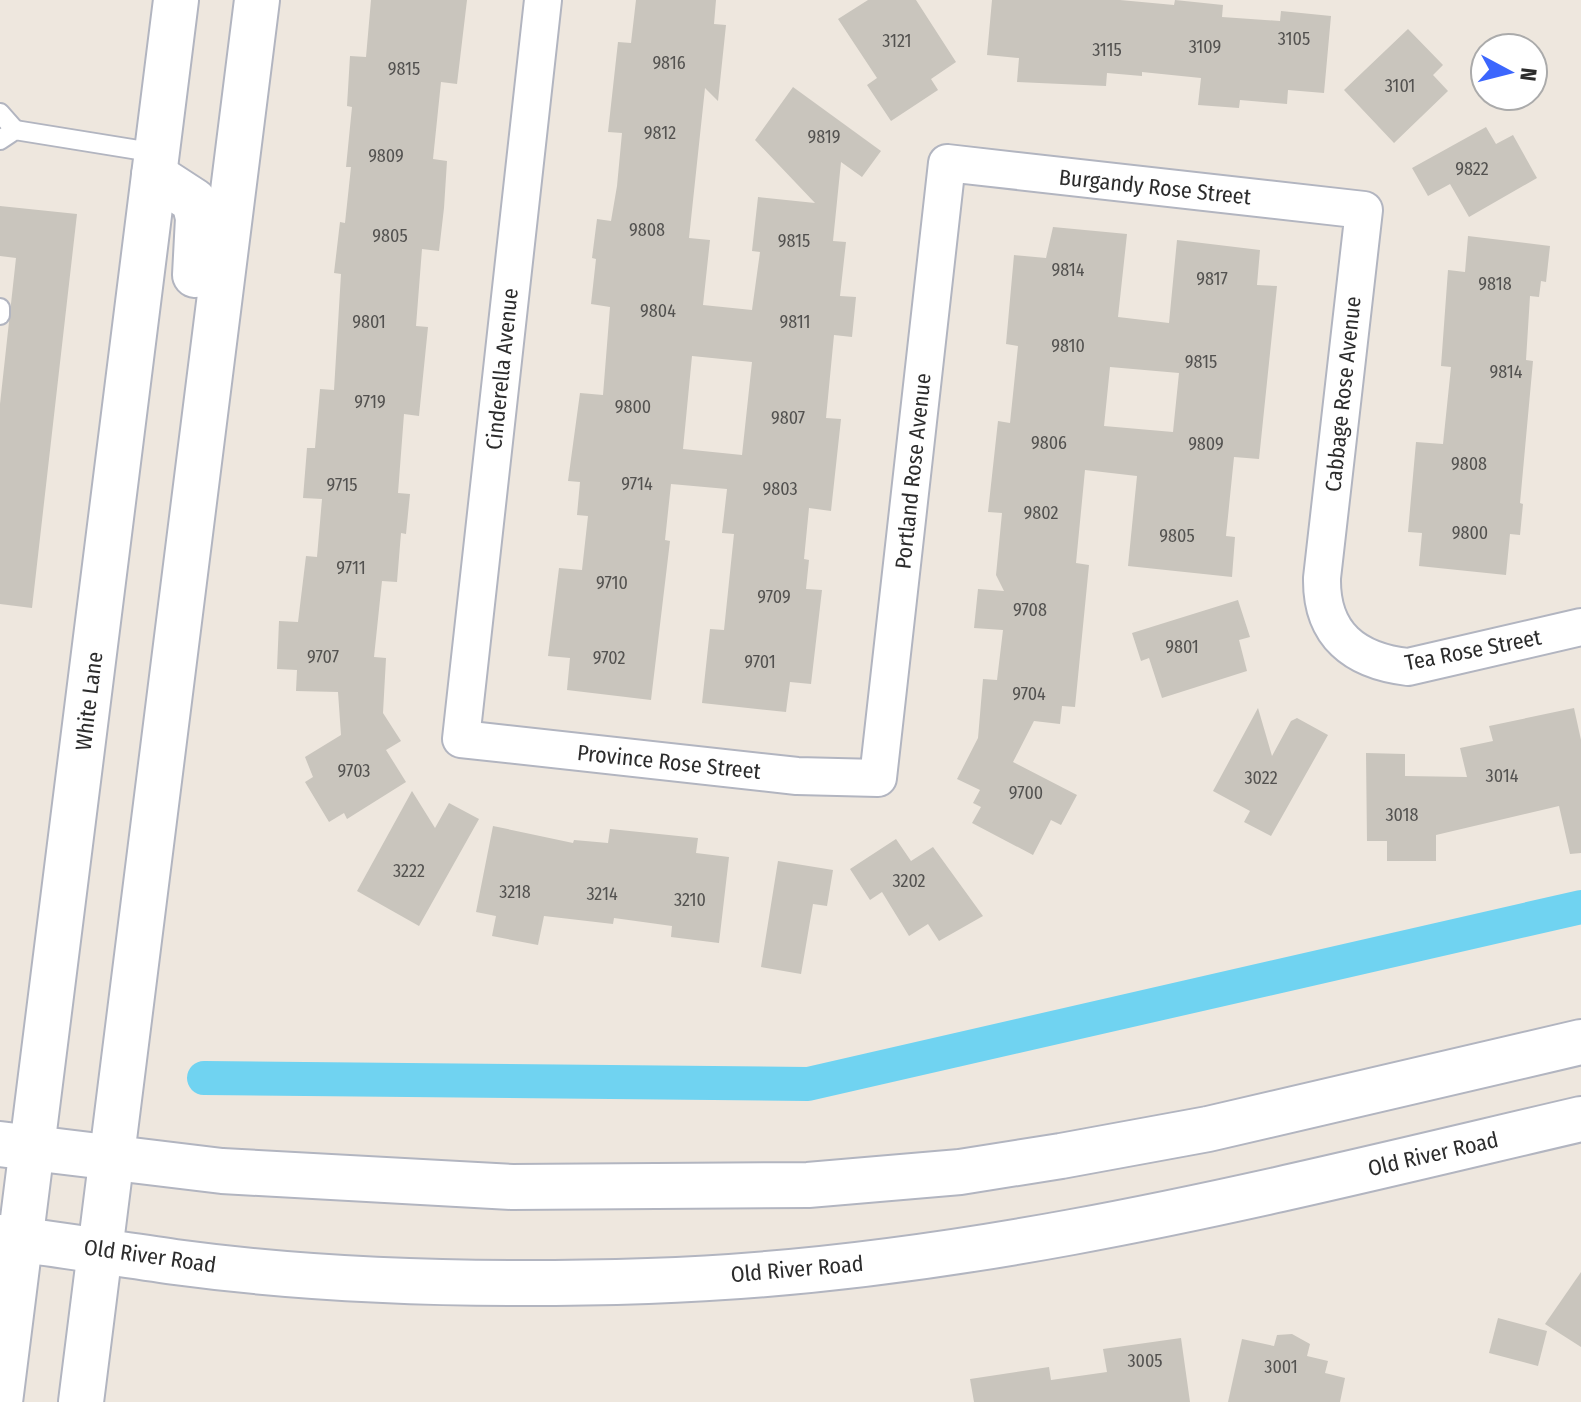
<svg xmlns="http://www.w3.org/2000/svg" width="1581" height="1402" font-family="'Fira Sans Condensed',sans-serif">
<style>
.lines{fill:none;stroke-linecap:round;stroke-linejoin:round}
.canal{stroke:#70d3f1;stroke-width:34}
.building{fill:#c9c5bd;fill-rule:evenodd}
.lane-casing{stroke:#b2b5c0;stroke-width:22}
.street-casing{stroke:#b2b5c0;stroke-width:40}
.secondary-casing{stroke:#b2b5c0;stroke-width:48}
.lane{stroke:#fff;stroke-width:18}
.street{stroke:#fff;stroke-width:36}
.secondary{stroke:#fff;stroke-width:44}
.labels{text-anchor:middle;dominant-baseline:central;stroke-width:7;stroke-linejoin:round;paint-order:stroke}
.number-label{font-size:18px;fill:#535250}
.street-label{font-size:22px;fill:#2c2c2c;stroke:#fff}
</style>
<rect width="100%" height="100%" fill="#eee7de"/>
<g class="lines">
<path class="canal" d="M204,1078l604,6 773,-177"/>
</g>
<g class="building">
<path d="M371,0h96l-10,84 -16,-2 -8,77 14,2 -3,47 -5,43 -17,-2 -6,77 12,1 -9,89 -15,-2 -6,79 12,1 -4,40 -5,-1 -4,49 -15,-1 -8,76 12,1 -3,55 18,28 -15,9 20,32 -59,37 -3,-6 -15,9 -24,-40 8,-5 -8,-20 36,-22 -3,-43 -42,-1 1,-21 -20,-1 2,-48 19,1 8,-66 11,1 5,-58 -19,-1 4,-50h8l5,-59 14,1 7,-116 -7,-1 6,-51 5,1 6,-56h-5l6,-60 -5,-1 3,-50 16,1z"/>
<path d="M636,0h80l-2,24 12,1 -8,76 -13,-13 -16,150 21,2 -7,65 49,5 8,-58 -8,-1 6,-54 57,6 -60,-63 38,-53 88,64 -19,26 -21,-15 -8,79 13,1 -6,54 16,1 -4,40 -18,-2 -8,83 15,1 -10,92 -22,-3 -5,51 5,1 -3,29 16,1 -11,94 -21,-2 -4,30 -84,-9 8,-74 14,1 10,-96 -12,-1 5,-44 -56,-5 -6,56 5,1 -19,159 -84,-10 3,-32 -22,-2 11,-88 23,2 6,-54 -11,-1 3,-33 -12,-1 12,-88 23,2 7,-88 -19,-3 5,-45 -4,-1 5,-39 14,2 6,-35 5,-53 -14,-1 10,-90 13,1zM692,356l60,6 -10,93 -59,-6z"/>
<path d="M868,0h48l40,62 -25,17 7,11 -47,31 -24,-36 10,-7 -39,-59z"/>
<path d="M992,0h128l54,5 1,-5 48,5 -1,12 58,4 1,-10 50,5 -7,77 -36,-3 -1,14 -47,-4 -1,8 -41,-3 3,-27 -59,-6v4l-35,-3 -1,13 -89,-4 2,-24 -32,-3z"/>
<path d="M1408,29l35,36 -10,10 15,16 -54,52 -50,-53z"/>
<path d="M1486,127l10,17 17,-9 24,43 -68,39 -19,-33 -22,12 -16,-28z"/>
<path d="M0,206l77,8 -45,394 -32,-4v-200l16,-146 -16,-2z"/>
<path d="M1053,227l74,7 -9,83 51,6 8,-83 83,10 -3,35 20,1 -18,173 -25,-2 -8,79 9,1 -3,40 -104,-11 9,-90 -52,-6 -9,93 13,2 -14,142 -13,-1 -2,18 -26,-3 -21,41 64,33 -16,30 -10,-5 -18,35 -61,-32 9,-16 -8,-4 7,-13 -23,-11 21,-41 5,-59 14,1 6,-50 -29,-2 4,-39 26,2 -8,-16 6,-62 -14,-1 10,-91 12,2 8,-77 -12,-2 8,-89 32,3zM1110,367l69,6 -6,59 -69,-6z"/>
<path d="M1468,236l82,10 -4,36 -5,-1 -2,16 -9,-1 -4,64 7,1 -13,142 3,1 -3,31 -10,-1 -4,41 -87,-9 3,-33 -14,-1 8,-90 27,2 8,-77 -10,-1 7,-96 17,2z"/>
<path d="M1238,600l12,37 -11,3 8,31 -85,27 -13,-40 -8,3 -9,-28z"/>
<path d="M1258,708l14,48 19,-35 6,-3 31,17 -57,101 -27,-14 6,-11 -37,-20z"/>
<path d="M1574,708l7,32v113l-11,1 -11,-48 -123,29v26h-49v-20h-20l-1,-88 39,1v22l62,1 -7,-29 33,-7 -4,-15z"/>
<path d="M412,791l23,37 14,-25 30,16 -60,107 -62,-35z"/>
<path d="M493,826l80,17 1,-3 34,3 2,-14 88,9 -2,15 33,4 -10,86 -48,-6 1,-11 -58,-8 -1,6 -69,-8 -6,29 -46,-9 4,-20 -20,-4z"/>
<path d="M896,839l15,22 22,-14 50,69 -44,25 -11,-17 -19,12 -27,-44 -12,8 -20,-31z"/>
<path d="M778,861l55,9 -6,36 -14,-2 -12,70 -40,-7z"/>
<path d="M1581,1272v75l-36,-23z"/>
<path d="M1498,1318l49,13 -9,35 -49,-13z"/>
<path d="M1292,1334l18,10 -3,12 21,5 -3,12 20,5 -5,24h-112l14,-63 32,7 3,-11z"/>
<path d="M1181,1338l9,64h-216l-4,-23 79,-12 2,13 56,-8 -4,-23z"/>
</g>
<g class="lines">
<defs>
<g id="lane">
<path d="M0,113l15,17"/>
<path d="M0,140l15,-10 142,23"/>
<path d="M0,308v7"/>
</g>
<path id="street" d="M543,0l-82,739 336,37 81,2 69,-615 417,47 -42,368c-1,57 33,83 86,89l173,-40"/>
<g id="secondary">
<path d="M154,175l40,26 4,17 -3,57"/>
<path d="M0,1144l222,27 290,16 296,-2 152,-13 101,-16 147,-27 373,-87"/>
<path d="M0,1237c59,7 117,17 175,25 156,21 316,24 473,19 318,-10 625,-90 933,-162"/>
<path d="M0,1402l176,-1402"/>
<path d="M81,1402l176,-1402"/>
</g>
</defs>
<use href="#lane" class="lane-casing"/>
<use href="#street" class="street-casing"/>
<use href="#secondary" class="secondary-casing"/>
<use href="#lane" class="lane"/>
<use href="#street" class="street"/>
<use href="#secondary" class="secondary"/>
</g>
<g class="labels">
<g class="number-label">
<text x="1294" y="39">3105</text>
<text x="897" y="41">3121</text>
<text x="1205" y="47">3109</text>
<text x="1107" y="50">3115</text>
<text x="669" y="63">9816</text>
<text x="404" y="69">9815</text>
<text x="1400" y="86">3101</text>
<text x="660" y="133">9812</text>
<text x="824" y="137">9819</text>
<text x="386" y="156">9809</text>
<text x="1472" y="169">9822</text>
<text x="647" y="230">9808</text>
<text x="390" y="236">9805</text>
<text x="794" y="241">9815</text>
<text x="1068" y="270">9814</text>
<text x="1212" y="279">9817</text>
<text x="1495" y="284">9818</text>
<text x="658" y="311">9804</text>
<text x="369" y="322">9801</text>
<text x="795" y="322">9811</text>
<text x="1068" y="346">9810</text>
<text x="1201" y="362">9815</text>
<text x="1506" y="372">9814</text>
<text x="370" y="402">9719</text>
<text x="633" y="407">9800</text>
<text x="788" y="418">9807</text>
<text x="1049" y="443">9806</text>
<text x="1206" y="444">9809</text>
<text x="1469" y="464">9808</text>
<text x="637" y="484">9714</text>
<text x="342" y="485">9715</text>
<text x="780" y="489">9803</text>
<text x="1041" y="513">9802</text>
<text x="1470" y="533">9800</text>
<text x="1177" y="536">9805</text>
<text x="351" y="568">9711</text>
<text x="612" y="583">9710</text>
<text x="774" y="597">9709</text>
<text x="1030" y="610">9708</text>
<text x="1182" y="647">9801</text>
<text x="323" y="657">9707</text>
<text x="609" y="658">9702</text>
<text x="760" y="662">9701</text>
<text x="1029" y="694">9704</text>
<text x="354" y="771">9703</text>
<text x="1502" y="776">3014</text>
<text x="1261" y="778">3022</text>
<text x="1026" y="793">9700</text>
<text x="1402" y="815">3018</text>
<text x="409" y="871">3222</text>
<text x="909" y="881">3202</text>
<text x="515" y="892">3218</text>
<text x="602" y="894">3214</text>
<text x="690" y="900">3210</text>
<text x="1145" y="1361">3005</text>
<text x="1281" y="1367">3001</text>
</g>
<g class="street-label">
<text transform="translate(1155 187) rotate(6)">Burgandy Rose Street</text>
<text transform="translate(502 369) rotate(-84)">Cinderella Avenue</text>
<text transform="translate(1343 394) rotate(-84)">Cabbage Rose Avenue</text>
<text transform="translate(913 471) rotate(-84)">Portland Rose Avenue</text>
<text transform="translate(1473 650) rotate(-11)">Tea Rose Street</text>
<text transform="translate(89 701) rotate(-83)">White Lane</text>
<text transform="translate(669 762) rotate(6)">Province Rose Street</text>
<text transform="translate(1433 1154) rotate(-13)">Old River Road</text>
<text transform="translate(150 1256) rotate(8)">Old River Road</text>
<text transform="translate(797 1269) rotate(-5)">Old River Road</text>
</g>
</g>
<g transform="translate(1509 72) rotate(97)"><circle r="38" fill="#ffffff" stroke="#ababab" stroke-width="2"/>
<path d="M0-6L14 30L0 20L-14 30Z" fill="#3c66fd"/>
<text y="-12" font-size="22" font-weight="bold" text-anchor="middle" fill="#2c2c2c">N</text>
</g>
</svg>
